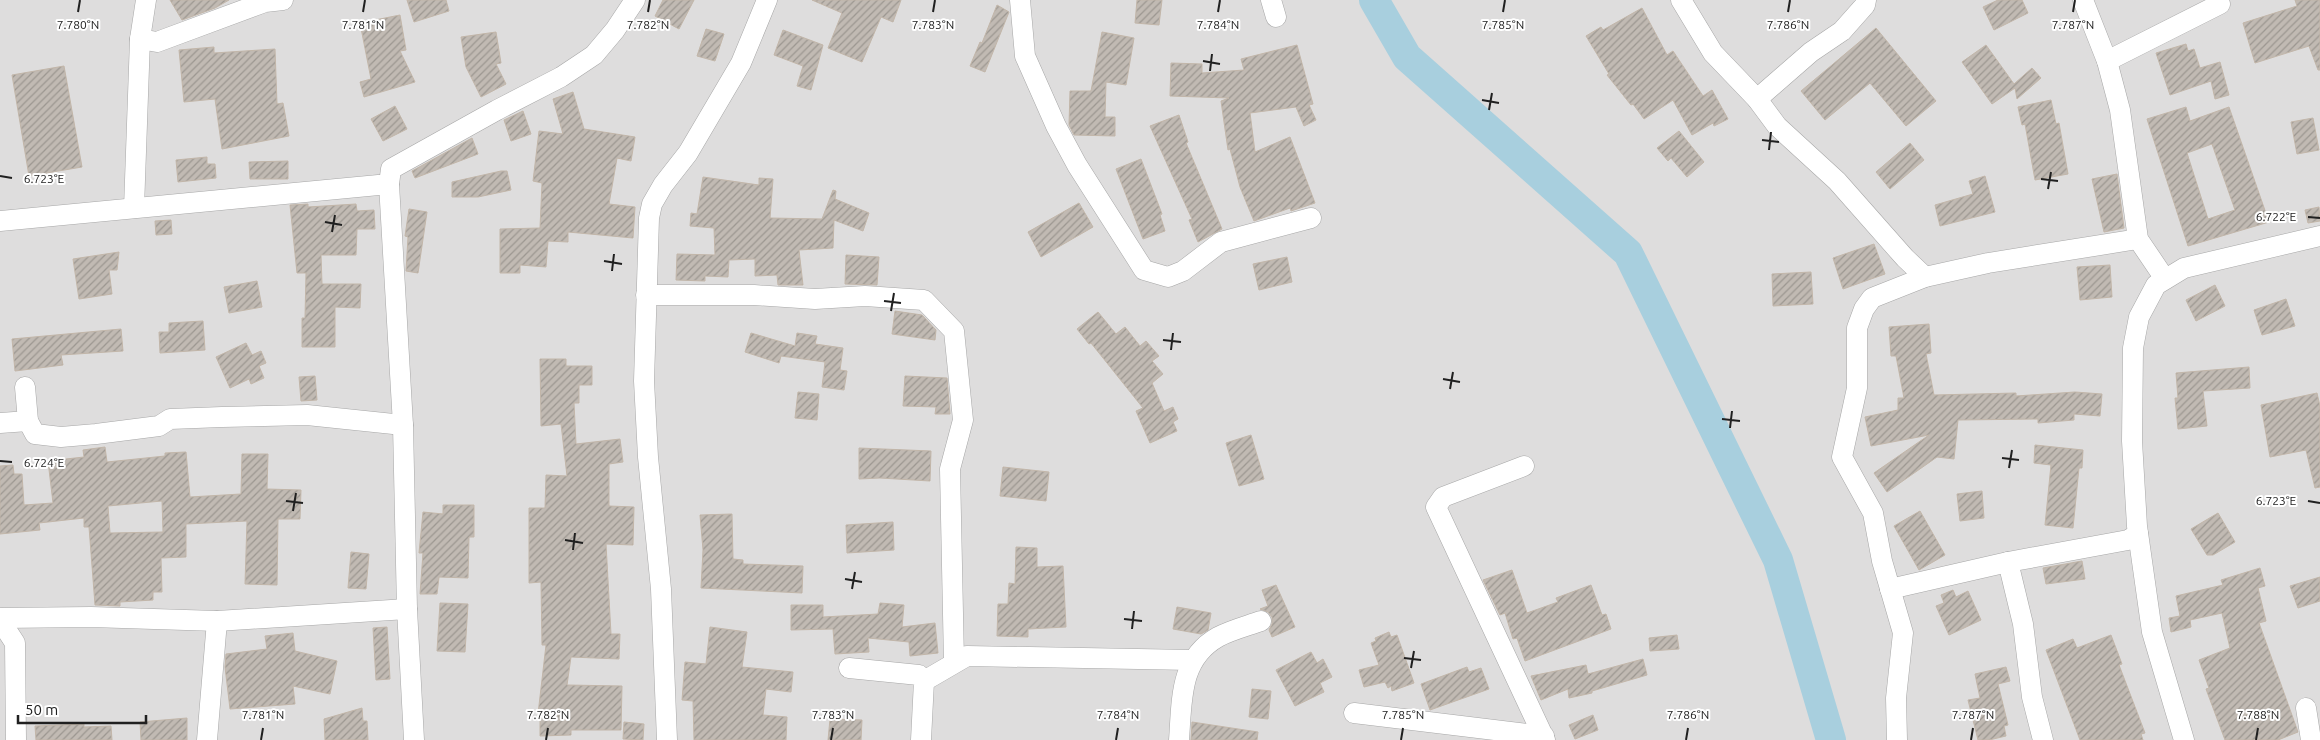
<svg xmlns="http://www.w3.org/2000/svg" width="2320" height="740" font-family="Ubuntu,sans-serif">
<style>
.residential{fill:#dedddd}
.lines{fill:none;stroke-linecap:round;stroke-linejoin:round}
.river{stroke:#a8cfde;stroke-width:30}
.building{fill:url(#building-hatch);stroke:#c2b6a9;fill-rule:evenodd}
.minor-casing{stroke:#a7a7a7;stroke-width:21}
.minor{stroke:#fff;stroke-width:20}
.ticks{fill:none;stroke:#202020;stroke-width:2}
.ticks-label{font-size:12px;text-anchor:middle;fill:#202020;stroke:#fff;stroke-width:4;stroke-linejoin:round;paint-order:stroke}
</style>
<defs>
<pattern id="building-hatch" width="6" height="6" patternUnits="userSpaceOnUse" patternTransform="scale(1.25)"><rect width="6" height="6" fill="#c1bab3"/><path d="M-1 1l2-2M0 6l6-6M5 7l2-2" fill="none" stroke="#9c9791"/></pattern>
</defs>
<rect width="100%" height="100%" fill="#f1eee7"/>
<rect class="residential" x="0" y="0" width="2320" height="740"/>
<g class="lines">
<path class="river" d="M1374,0l33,57 221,196 150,307 53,180"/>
</g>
<g class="building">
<path d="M170,0h59l-14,8 -33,12z"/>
<path d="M407,0h39l3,11 -35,11z"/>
<path d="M663,0h31l-15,29 -24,-13z"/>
<path d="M812,0h89l-8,22 -12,-5 -19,45 -34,-14 14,-35z"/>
<path d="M1137,0h25l-3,25 -24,-2z"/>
<path d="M1998,0h24l6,13 -34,17 -11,-23z"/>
<path d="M2295,0h25v70h-2l-9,-24 -54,17 -12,-40 54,-17z"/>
<path d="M997,5l12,7 -24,60 -15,-6 10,-24 2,1z"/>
<path d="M1642,8l25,47 6,-4 30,45 9,-6 16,29 -14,7 -1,-3 -21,12 -19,-35 -29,19 -11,-15 -2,1 -24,-30 2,-1 -23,-38 15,-9 2,3z"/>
<path d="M400,15l6,35 -6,1 15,31 -51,15 -4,-15 11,-3 -11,-56z"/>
<path d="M1876,28l60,73 -30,25 -36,-43 -45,37 -24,-29z"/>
<path d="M706,29l18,5 -9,27 -18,-5z"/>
<path d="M783,30l40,15 -12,45 -14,-4 6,-20 -29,-11z"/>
<path d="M496,32l5,31 -5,1 10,20 -25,13 -15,-30 -5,-30z"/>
<path d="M1102,32l32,6 -8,47 -20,-3 -1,35h10v19l-41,-1 -5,-10 1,-34h21z"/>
<path d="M2186,44l2,7 6,-2 6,19 20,-6 9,33 -14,4 -4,-18 -41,14 -14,-42z"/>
<path d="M1297,45l16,59 -4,1 7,15 -12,6 -8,-19 -46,6 5,39 35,-15 25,66 -24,8 -1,-3 -36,13 -14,-34 -10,-38 -2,1 -7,-49 8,-3 -59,-2 1,-33 31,1v9l42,-3 -3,-11z"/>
<path d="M1986,45l28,39 18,-16 9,10 -24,21 -2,-11 -23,16 -30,-42z"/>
<path d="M214,47v6l61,-4 2,55 6,-1 6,33 -67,13 -7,-50 -31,3 -5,-52z"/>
<path d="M64,66l18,101 -53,9 -17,-101z"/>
<path d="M573,92l11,37 51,8 -4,24 -14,-3 -8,46 26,3 -2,31 -65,-6v10l-20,-1 -2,26 -26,-2v8h-20v-44l40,-1 2,-45 -9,-2 6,-50 24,3 -10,-35z"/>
<path d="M2051,100l5,24 3,-1 9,51 -33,6 -10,-56 -3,1 -4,-18z"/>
<path d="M395,106l12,23 -24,12 -12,-22z"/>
<path d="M2186,107l4,14 39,-14 40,115 -81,24 -41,-127zM2212,144l23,66 -27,9 -21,-66z"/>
<path d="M523,111l8,23 -20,7 -7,-21z"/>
<path d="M1179,115l9,27 -2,1 36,86 -24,13 -9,-22 3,-1 -42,-93z"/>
<path d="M2313,118l6,32 -22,4 -6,-32z"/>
<path d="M1679,131l25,31 -17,15 -16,-19 -3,3 -11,-13z"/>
<path d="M472,138l6,16 -63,24 -3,-7z"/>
<path d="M1910,143l14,17 -34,29 -14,-17z"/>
<path d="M207,157v7h8l1,14 -38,4 -2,-22z"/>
<path d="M1141,159l21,55 -2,1 5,16 -22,8 -27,-70z"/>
<path d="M288,161v18h-38l-1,-17z"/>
<path d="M501,171h6l4,19 -33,7h-26v-15z"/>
<path d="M2117,174l7,54 -20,4 -12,-53z"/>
<path d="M1985,176l10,36 -55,14 -5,-21 38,-11 -4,-13z"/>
<path d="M703,177l56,8v-7l14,1 -3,39 52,1 11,-29 3,1 -1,8 34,14 -6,18 -29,-11 -1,28 -34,2 4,35h-25l-1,-10 -22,1v-17l-26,1 -1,17 -23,-1v5l-29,-1 1,-26 38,1 -1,-27 -24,-2 1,-13 6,1z"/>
<path d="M1079,203l14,24 -52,30 -13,-25z"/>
<path d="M308,204v3l48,-3 1,7 17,-1 1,19h-18l-1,26h-35l1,29h39l-1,24 -25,-1v40h-33v-29h3l1,-45h-9l-7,-68z"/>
<path d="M2319,207l1,14 -12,2 -3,-13z"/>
<path d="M409,209l18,3 -9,61 -12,-2 2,-34 -3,-1z"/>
<path d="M171,220l1,14 -16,1 -1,-14z"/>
<path d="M1874,244l11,30 -42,15 -10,-31z"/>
<path d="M119,252l-2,18h-8l3,24 -33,5 -6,-40z"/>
<path d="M846,255l33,2 -2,28 -32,-1z"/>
<path d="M1287,257l5,25 -33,8 -6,-26z"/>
<path d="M2110,265l2,32 -32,3 -3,-33z"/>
<path d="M1811,272l2,32 -40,2 -1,-32z"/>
<path d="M257,281l5,26 -33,6 -5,-26z"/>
<path d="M2215,285l10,21 -29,15 -10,-21z"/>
<path d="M2286,299l9,27 -33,9 -8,-25z"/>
<path d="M895,311l27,4 14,15 -1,10 -43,-6z"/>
<path d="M1098,312l18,22 9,-7 15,19 6,-5 13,15 -7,5 11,13 -11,9 12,28 9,-4 5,12 -5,3 4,9 -27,12 -14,-32 7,-3 -52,-65 -2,1 -12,-15z"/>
<path d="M203,321l2,29 -45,3 -1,-21h10v-9z"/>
<path d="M1929,324l2,29 -5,1 8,41 82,-2v3l59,-4 27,2 -2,22 -26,-2v6l-36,3v-4l-80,1 -4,39 -17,-2 -50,35 -13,-19 55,-38 -58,11 -6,-29 33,-7v-12h6l-8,-42h-5l-2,-29z"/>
<path d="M121,329l2,22 -62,4 2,10 -48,6 -3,-32z"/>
<path d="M751,333l44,13 2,-13 20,3 -2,8 28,4 -3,22 7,1 -3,19 -22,-3 3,-25 -44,-6 -2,7 -34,-11z"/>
<path d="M246,343l6,12 9,-4 5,12 -7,3 5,12 -13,6 -2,-5 -19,9 -14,-31z"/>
<path d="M540,359h26v7h26v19h-13v18h-5l2,41 44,-5 3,23 -14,2v42l25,1 -1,38 -27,-1 5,90h9l-1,25 -48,-2 -4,28 55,1 -1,44h-50v5l-31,1v-22h-2l8,-69h-4l-1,-63 -12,1v-75h16l1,-33 21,1 -6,-52 -20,2z"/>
<path d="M2249,367l1,21 -47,3 4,35 -29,3 -3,-31h3l-2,-25z"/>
<path d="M315,376l2,24 -16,1 -2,-24z"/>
<path d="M905,376l42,2 3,36h-15l1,-7 -33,-1z"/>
<path d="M798,392l21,2 -2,26 -22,-2z"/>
<path d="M2317,393l3,13v81l-5,1 -9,-38 -36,7 -9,-52z"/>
<path d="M1251,435l13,44 -25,7 -13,-43z"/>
<path d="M2035,445l48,5 -1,18h-3l-6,60 -28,-3 6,-60 -17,-2z"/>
<path d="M105,447l2,15 58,-6v-3l21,-1 4,45 51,-3 1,-40h26l-1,35 34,1 -1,29h-22l-1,66 -32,-1 2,-63 -61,3v33l-25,1 1,34h-9v8l-33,2v4l-25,-1 -6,-78h-5v-9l-45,5 1,7 -40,4v-68l13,-1 1,9h8l2,31 29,-2 -5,-42 36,-4 -1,-7zM162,501l1,31 -53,1 -2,-27z"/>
<path d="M859,448l72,3 -1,30 -50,-3 -21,1z"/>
<path d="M1003,467l46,5 -3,29 -46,-5z"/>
<path d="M1982,491l2,27 -24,3 -3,-27z"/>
<path d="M443,505h31v32h-5l-1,41 -29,-1 -2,17h-17l3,-41h-4l4,-41 20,2z"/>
<path d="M1920,511l25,44 -26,15 -25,-44z"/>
<path d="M2218,513l17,29 -22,13h-6l-16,-26z"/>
<path d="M732,514l1,45 10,1v4l60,2 -1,27 -101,-5 2,-38 -3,-35z"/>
<path d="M893,522l1,28 -47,3 -1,-28z"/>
<path d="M1016,547l21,1v19l26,-1 3,61 -38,2v8l-31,-1 1,-32h10l1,-21 6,1z"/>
<path d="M351,552l18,2 -3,35 -18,-1z"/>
<path d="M2082,561l3,18 -39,5 -3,-16z"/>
<path d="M2260,568l5,18 -7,2 8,33 -7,2 39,109 -20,8h-53l-19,-51 3,-1 -10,-28 31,-12 -8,-35 -32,7 1,7 -20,5 -2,-14 11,-2 -4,-20 47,-11 -2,-5z"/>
<path d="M1512,570l15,43 31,-11 -2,-4 35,-13 11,30 4,-1 5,15 -86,32 -8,-23 -4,1 -8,-26 -5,2 -17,-35z"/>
<path d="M2320,577v24l-22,7 -8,-22z"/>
<path d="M1276,585l19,42 -23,10 -3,-7 3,-6v-7l-4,-5 -8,-3 8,-3 -6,-16z"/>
<path d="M1953,590l3,7 12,-6 13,29 -32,15 -13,-29 8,-3 -3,-8z"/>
<path d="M440,603l28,1 -3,48 -28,-1z"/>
<path d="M880,603l24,2 -2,22 33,-4 3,30 -28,3 -1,-14 -41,-4 1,14 -34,2 -2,-25 -42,1v-25h32v12l55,-3z"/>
<path d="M1177,607l34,6 -3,17 -7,4 -28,-5z"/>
<path d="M387,627l3,52 -14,1 -3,-52z"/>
<path d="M710,627l37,5 -5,35 51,5 -2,20 -25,-3 -3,26 24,2 -1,23h-92l-1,-39 -11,-1 3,-38 21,2z"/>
<path d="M1389,632l2,5 6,-2 17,48 -22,8 -1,-5 -3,2 -3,-6 -21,5 -5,-17 20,-5 -8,-22 5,-2 -1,-3z"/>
<path d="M293,633l2,18 42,10 -7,33 -37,-8 2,18 -65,5 -5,-42 1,-13 41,-5 -2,-13z"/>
<path d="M1677,635l2,14 -29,2 -1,-13z"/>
<path d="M2111,635l11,29 -3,1 26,68 -4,1 2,6h-63l-34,-90 27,-11 4,9z"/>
<path d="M1311,652l6,11 6,-4 9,18 -12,6 4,9 -29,14 -19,-36z"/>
<path d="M1643,659l4,16 -55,16v2l-23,5 -1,-9 -27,11 -10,-24 55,-11 2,9z"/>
<path d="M1467,667l2,5 12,-4 8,21 -59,21 -9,-26z"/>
<path d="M2006,667l4,14 -12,3 10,41 -4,1 2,10 -17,4h-11l-10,-40 12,-2 -5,-24z"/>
<path d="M1252,689l19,2 -3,28 -19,-2z"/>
<path d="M362,708l1,13h4l1,19h-43l-1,-21z"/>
<path d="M1593,715l5,15 -23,9 -6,-14z"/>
<path d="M187,718v22h-46l-1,-18z"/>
<path d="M830,719l32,1 -1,20h-33z"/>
<path d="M624,722l20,2 -1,16 -20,-1z"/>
<path d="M1192,722l66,10 -1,8h-66z"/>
<path d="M84,724v3l27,-1 1,14h-76l-1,-14z"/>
</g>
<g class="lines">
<defs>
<g id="minor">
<path d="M1020,0l5,56 31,70 21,39 67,105 24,7 15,-6 38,-29 90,-24"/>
<path d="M1271,0l5,17"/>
<path d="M1681,0l32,53 44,46 20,27 60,55 68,77 20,19"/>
<path d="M2083,0l24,61 13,49 18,129 27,40"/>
<path d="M140,39l17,3 108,-40 18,-2"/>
<path d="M2107,61l113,-57"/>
<path d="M1757,99l54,-47 31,-21 23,-26 1,-5"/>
<path d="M389,184l14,241 4,184 7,131"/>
<path d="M134,208l6,-169 6,-39"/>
<path d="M0,221l389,-37 2,-15 106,-59 64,-33 33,-22 21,-25 20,-30"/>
<path d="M646,295h108l61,4 50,-3 59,4 30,31 9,89 -13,49 4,193"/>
<path d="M25,387l3,34 7,13 26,3 35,-3 63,-8 11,-7 52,-2 85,-2 96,10"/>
<path d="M0,423l28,-2"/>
<path d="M1524,466l-81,31 -7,10 109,233"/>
<path d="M2008,562l15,62 9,73 11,43"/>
<path d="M1890,589l118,-27 120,-22 10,-6"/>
<path d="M0,618l91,-1 126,4 190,-12"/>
<path d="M0,620l15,23 1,97"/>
<path d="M849,668l70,7 5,6 -3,59"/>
<path d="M924,681l43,-25 225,4"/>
<path d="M2306,708l5,32"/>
<path d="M1354,713l190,23"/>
<path d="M207,740l10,-119"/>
<path d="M667,740l-6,-151 -13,-132 -4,-76 5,-163 3,-14 11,-19 25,-32 53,-90 26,-63"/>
<path d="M1179,740c3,-39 0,-81 39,-103 13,-7 29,-11 43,-16"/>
<path d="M1897,740l-1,-42 7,-65 -21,-72 -9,-48 -31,-56 15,-69v-60l7,-19 8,-11 53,-21 63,-14 150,-24"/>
<path d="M2184,740l-32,-108 -15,-106 -5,-85 1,-93 6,-31 17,-32 28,-17 136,-32"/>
</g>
</defs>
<use href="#minor" class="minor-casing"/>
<use href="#minor" class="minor"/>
</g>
<path class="ticks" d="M78,12l2,-12M363,12l2,-12M648,12l2,-12M933,12l2,-12M1218,12l2,-12M1503,12l2,-12M1788,12l2,-12M2073,12l2,-12M1203,61l17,3M1210,71l2,-17M1482,100l17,3M1489,110l3,-17M1762,140l17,2M1769,150l2,-18M0,176l12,2M2041,179l17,2M2048,189l3,-17M2308,217l12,1M325,222l17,3M332,232l3,-17M604,261l18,3M612,271l2,-17M884,301l17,2M891,311l3,-18M1163,340l18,2M1171,350l2,-17M1443,379l17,3M1450,389l3,-17M1722,419l18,2M1730,428l2,-17M2002,458l17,2M0,461l12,1M2009,468l3,-18M286,501l17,2M2308,501l12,2M293,511l3,-18M565,540l18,3M573,550l2,-17M845,579l17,3M852,589l3,-17M1124,619l18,2M1132,629l2,-18M1404,658l17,2M1411,668l3,-17M261,740l2,-12M546,740l2,-12M831,740l2,-12M1116,740l2,-12M1401,740l2,-12M1686,740l2,-12M1971,740l2,-12M2256,740l2,-12"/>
<g class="ticks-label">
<text x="78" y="29">7.780°N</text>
<text x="363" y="29">7.781°N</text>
<text x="648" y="29">7.782°N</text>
<text x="933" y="29">7.783°N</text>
<text x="1218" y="29">7.784°N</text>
<text x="1503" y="29">7.785°N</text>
<text x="1788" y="29">7.786°N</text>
<text x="2073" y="29">7.787°N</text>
<text x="44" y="183">6.723°E</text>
<text x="2276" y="221">6.722°E</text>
<text x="44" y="467">6.724°E</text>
<text x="2276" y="505">6.723°E</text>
<text x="263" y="719">7.781°N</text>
<text x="548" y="719">7.782°N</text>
<text x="833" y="719">7.783°N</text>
<text x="1118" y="719">7.784°N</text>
<text x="1403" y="719">7.785°N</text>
<text x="1688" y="719">7.786°N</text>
<text x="1973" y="719">7.787°N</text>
<text x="2258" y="719">7.788°N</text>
</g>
<path d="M18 715v8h128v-8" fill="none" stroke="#202020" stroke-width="2.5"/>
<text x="25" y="715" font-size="15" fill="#202020" stroke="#ffffff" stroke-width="4" paint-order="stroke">50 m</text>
</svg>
